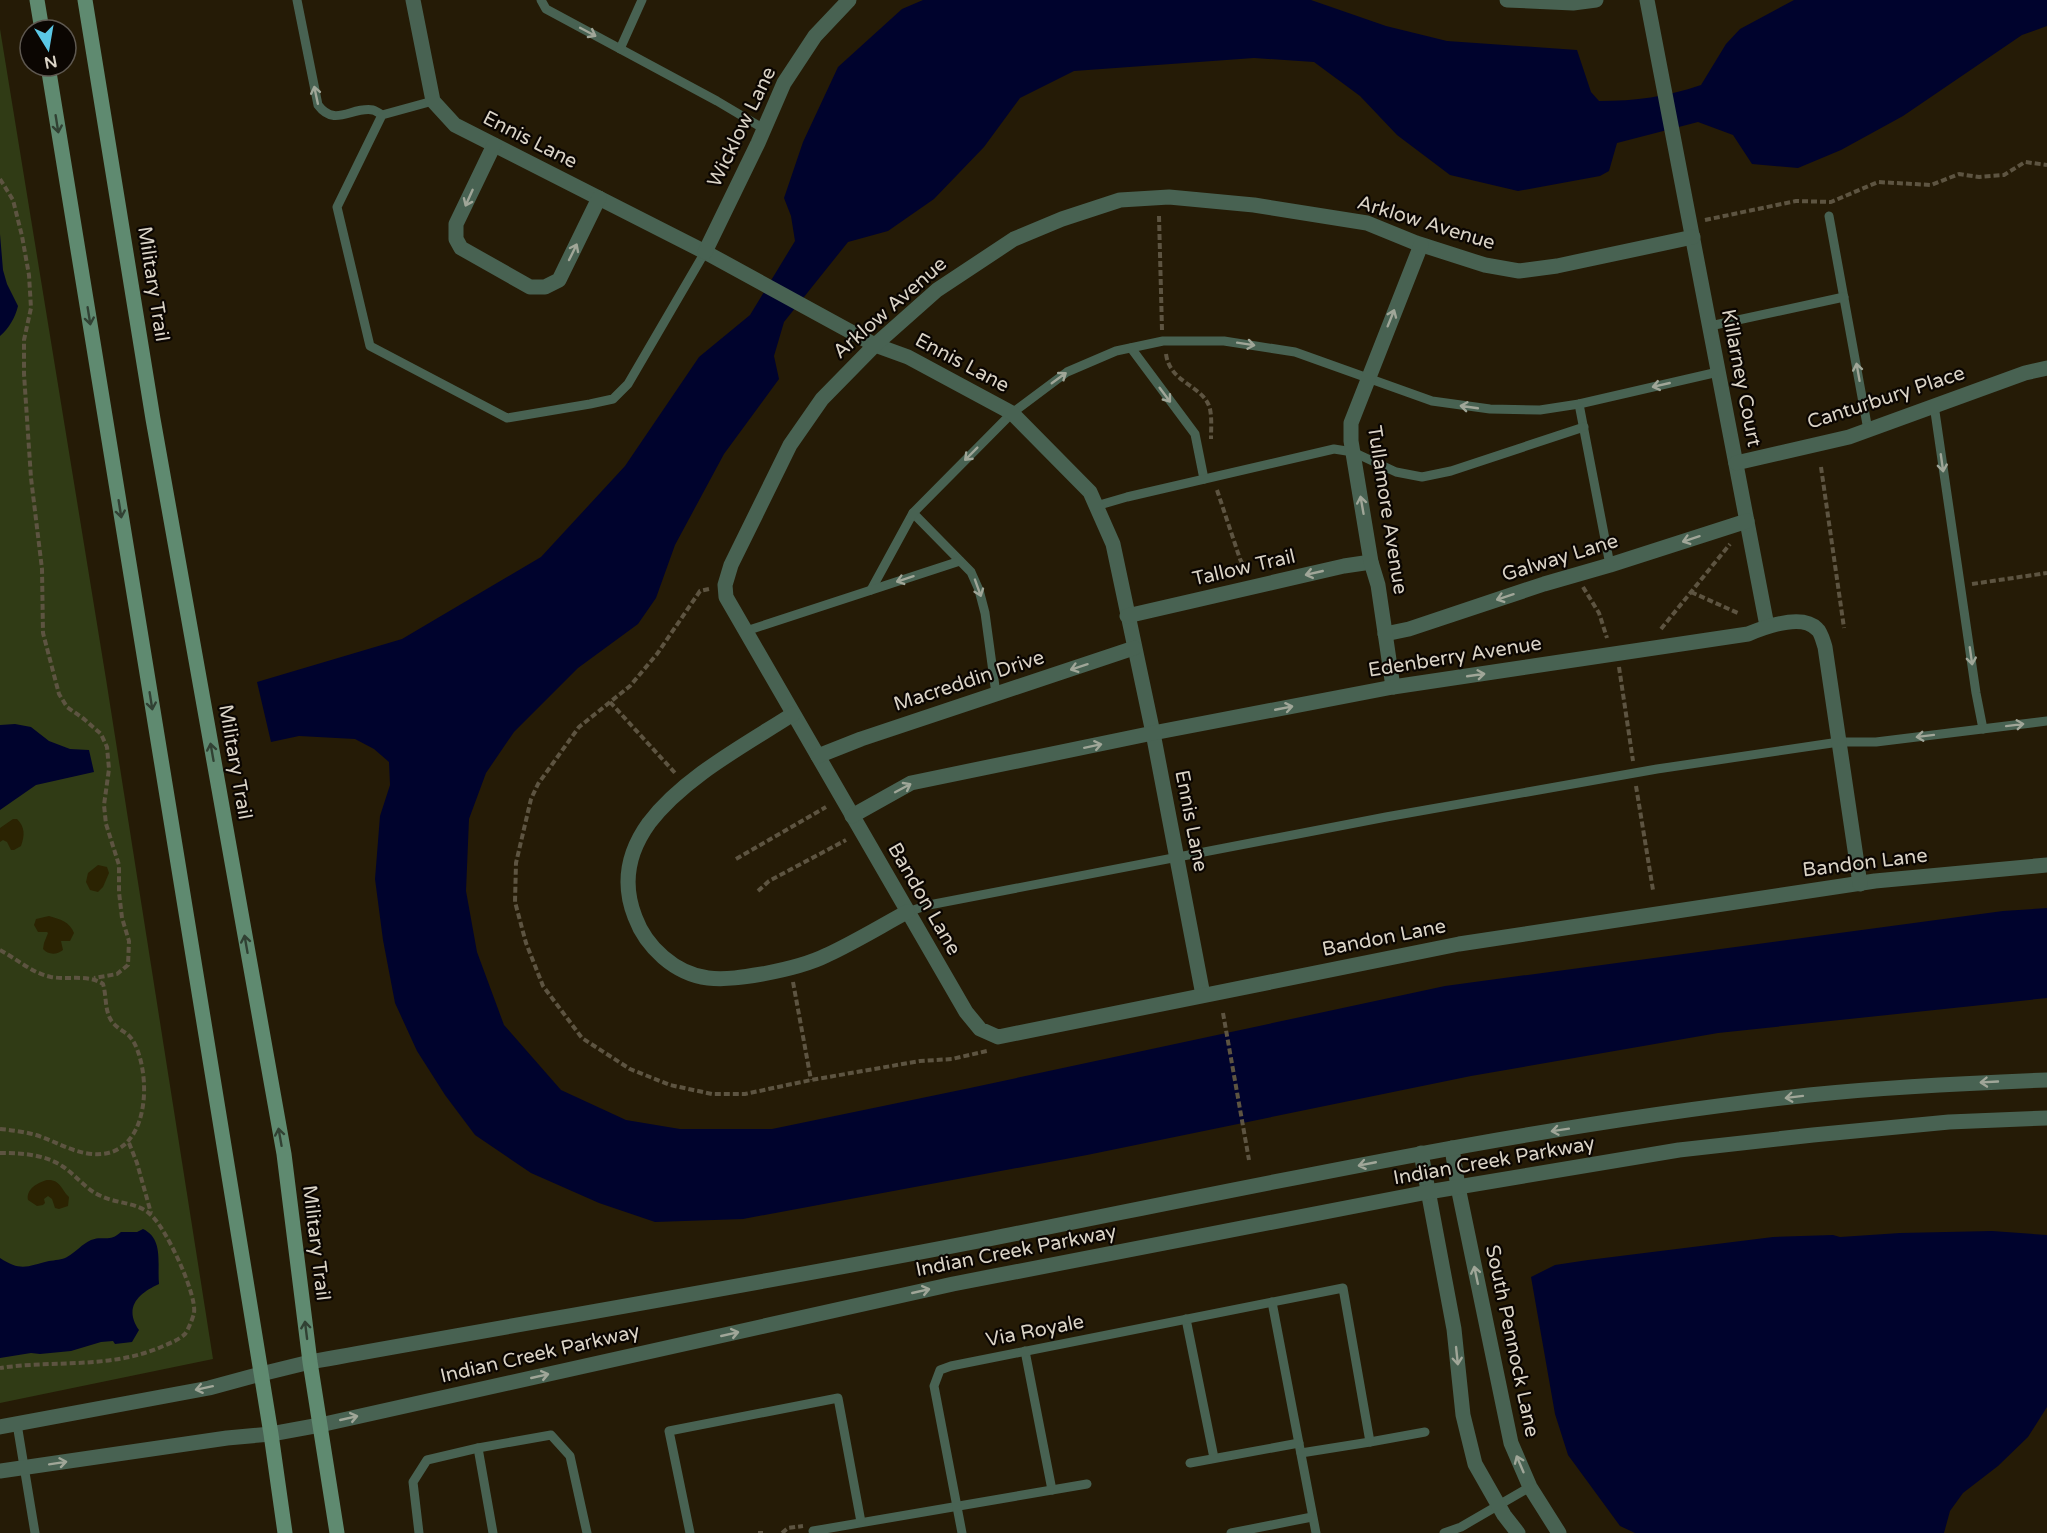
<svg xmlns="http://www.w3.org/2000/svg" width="2047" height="1533" font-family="'Varela Round',sans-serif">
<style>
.green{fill:#303b15}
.sand{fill:#2b2302}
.water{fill:#00032d}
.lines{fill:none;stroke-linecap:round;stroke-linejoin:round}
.path{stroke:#5d5441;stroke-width:4;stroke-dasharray:6 3;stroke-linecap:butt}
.service{stroke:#486252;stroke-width:9}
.minor{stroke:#486252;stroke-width:15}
.tertiary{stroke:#486252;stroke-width:15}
.secondary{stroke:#5f8a70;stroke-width:15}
.oneway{stroke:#a0a698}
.oneway2{stroke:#314133}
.labels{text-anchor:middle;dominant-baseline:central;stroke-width:4.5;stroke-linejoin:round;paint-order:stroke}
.street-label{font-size:20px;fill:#dad3c6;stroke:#0b0602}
</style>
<rect width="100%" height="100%" fill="#251b06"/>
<path class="green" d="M0,29l106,650 107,680 -213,44z"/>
<g class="sand">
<path d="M13,819h4c8,8 8,16 4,27l-7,4h-3l-4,-8 -4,-2 -3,2v-14z"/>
<path d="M98,865l9,2 2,6 -6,14 -5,5 -8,-2 -4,-8 2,-9z"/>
<path d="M49,916c11,3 21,6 25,17l-4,8h-9l2,9c-6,5 -15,5 -20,-1l1,-6 4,-10 -1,-1h-9l-4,-7 2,-6z"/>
<path d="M47,1180c13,-1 14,9 22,17l-1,9 -9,3 -4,-1 -3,-9 -4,-3 -4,3 1,4 -2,2 -6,1 -9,-6c-2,-11 9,-17 19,-20z"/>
</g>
<g class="water">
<path d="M923,0h388l75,26 61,15 130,9 14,42 8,9c38,0 66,-4 102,-16l25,-41 14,-15 54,-29h253v26l-25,9 -119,81 -62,34 -43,18 -46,-4 -19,-29 -35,-13 -81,21 -8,28 -9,5 -82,15 -68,-16 -53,-40 -37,-39 -46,-34 -60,-4 -180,13 -54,27 -36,49 -50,52 -46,32 -40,11 -64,80 -10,34 5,23 -55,75 -49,91 -19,53 -18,26 -60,44 -64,64 -28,41 -17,46 -3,72 11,61 27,73 57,65 65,30 54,9h92l198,-41 475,-102 558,-75 44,-3v90l-329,35 -247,43 -384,79 -344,64 -88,3 -56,-19 -68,-30 -56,-38 -30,-40 -28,-44 -22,-48 -12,-63 -8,-61 5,-63 10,-31 -1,-23 -15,-13 -19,-10 -56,-3 -28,6 -14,-60 145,-43 139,-82 84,-91 74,-109 51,-42 45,-74 -4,-25 -7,-18 19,-56 35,-75 64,-58z"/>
<path d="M0,234l3,36 4,14 11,22c-3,12 -9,22 -18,30z"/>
<path d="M15,724l16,3 18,14 21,8 19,1 5,22 -58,13 -36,25v-85z"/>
<path d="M143,1229c21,10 14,35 16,55 -20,9 -36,23 -20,46l-7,12 -17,2 -2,-3 -12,1 -30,9 -31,3 -9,-1 -31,5v-100c21,14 28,8 49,3 6,-1 13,-1 18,-4 9,-5 15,-13 24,-17 12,-5 18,3 30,-8h16z"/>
<path d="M1992,1231l55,4v172l-19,30 -30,29 -35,27 -13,18 -6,22h-309l-15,-7 -52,-71 -13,-41 -24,-137 24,-12 33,-5 185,-23 60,-2 7,2 60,-4z"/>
</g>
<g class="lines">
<g class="path">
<path d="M0,179l13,21 9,36 7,39 2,33 -7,32v34l7,104 11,91 1,64 16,61 8,13 17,12 17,15 6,13 2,22 -5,36 2,19 13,41v27l3,26 7,23 -1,24 -11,9 -23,4"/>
<path d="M1159,216l3,114"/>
<path d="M1705,220l91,-19 35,1 47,-20 53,3 28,-11 20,3 25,-2 21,-13 22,3"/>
<path d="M1166,354c4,30 38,31 44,55 2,10 1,20 1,30"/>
<path d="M1821,467l23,161"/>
<path d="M1217,490l23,69 6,12"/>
<path d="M1972,584l75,-11"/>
<path d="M1583,587l16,26 8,25"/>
<path d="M709,589l-9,2 -43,63 -27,32 -51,41 -41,57 -7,15 -15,64 -1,39 11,41 17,43 39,52 48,31 40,16 42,9h33l66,-14 109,-19 32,-2 35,-8"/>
<path d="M1691,592l49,22"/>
<path d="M1661,629l69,-85"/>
<path d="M1619,667l14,94"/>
<path d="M610,702l66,72"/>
<path d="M1636,786l17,104"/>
<path d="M736,859l90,-52"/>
<path d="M758,891l11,-10 77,-41"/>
<path d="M0,950c17,9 32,23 51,27 18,3 37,-3 52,7 4,13 1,28 10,39 10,11 17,8 24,26 15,38 9,110 -45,105 -21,-2 -37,-13 -56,-19 -11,-3 -24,-5 -36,-6"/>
<path d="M793,982l18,98"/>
<path d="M1223,1013l26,147"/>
<path d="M129,1143l8,20 14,50"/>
<path d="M0,1153c20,0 44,1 62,13 13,8 24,24 39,30 16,8 37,6 50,19 15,13 46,79 43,98 -1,5 -6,17 -9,21 -6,6 -17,10 -24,13 -51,22 -107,13 -161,21"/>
<path d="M758,1533h5"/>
<path d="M782,1533l6,-5 15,-2"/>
</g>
<g class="service">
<path d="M297,0l21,105c17,23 34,1 55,5 3,1 6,3 9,5"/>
<path d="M541,0l5,9 171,92 47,28"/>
<path d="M620,49l22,-49"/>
<path d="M433,101l-51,14 -45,92 33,139 137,72 83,-14 23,-5 15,-15 77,-132"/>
<path d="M1829,216l39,214"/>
<path d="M1710,326l134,-29"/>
<path d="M1131,348l64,86 9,45"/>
<path d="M1579,404l31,161"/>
<path d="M1934,405l42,288 7,36"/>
<path d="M1096,506l31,-9 207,-48 19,3 43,20 26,5 29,-6 133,-44"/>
<path d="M913,513l58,59 8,18 6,23 11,81"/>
<path d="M871,590l42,-77 99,-100 55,-41 49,-21 47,-10h61l71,11 137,49 58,8 50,1 39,-6 139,-32"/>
<path d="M746,631l214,-70"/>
<path d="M907,912l22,-7 457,-88 271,-48 182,-27h37l171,-21"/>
<path d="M1272,1302l44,231"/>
<path d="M1186,1319l28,139"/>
<path d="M1025,1351l27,139"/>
<path d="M17,1424l18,109"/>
<path d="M1370,1442l55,-10"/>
<path d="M478,1448l15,85"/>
<path d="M1190,1463l109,-20"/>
<path d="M813,1531l274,-47"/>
<path d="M419,1533l-6,-51 14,-22 51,-12 73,-13 19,21 17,77"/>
<path d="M690,1533l-21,-102 169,-33 23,124"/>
<path d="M962,1533l-28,-147 6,-16 11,-4 392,-78 27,154 -69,11"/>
<path d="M1231,1533l81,-16"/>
<path d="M1444,1533l17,-6 69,-40"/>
</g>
<g class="minor">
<path d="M413,0l20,101 22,24 250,127 170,93 33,12 104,56 78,79 23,52 40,189 50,262"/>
<path d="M1507,0l66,3 23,-3"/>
<path d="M1647,0l120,626"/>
<path d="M494,145l-38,79v15l5,9 69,39h15l14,-7 40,-82"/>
<path d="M1693,237l-136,29 -38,5 -34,-6 -69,-22 -49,-20 -113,-18 -85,-8 -49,3 -58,19 -48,20 -77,51 -62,55 -53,54 -32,46 -59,120 -6,20 1,12 240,415 14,17 18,8 461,-93 416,-63 172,-16"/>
<path d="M705,252l53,-109 26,-60 31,-47 34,-36"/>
<path d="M1736,463l113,-26 176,-64 22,-5"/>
<path d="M1127,616l217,-50 27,-4"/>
<path d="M1385,634l24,-5 135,-45 66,-19 137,-44"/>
<path d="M1393,687l-15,-102 -7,-23 -20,-121v-18l70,-178"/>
<path d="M793,714c-48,31 -109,63 -144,109 -21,29 -27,61 -14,94 11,30 40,57 73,61 18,2 36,-1 54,-4 22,-4 45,-9 65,-19 28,-13 54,-29 80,-43"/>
<path d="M818,756l43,-17 273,-91"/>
<path d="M852,816l59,-33 242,-50 240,-46 355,-53c17,-7 54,-21 69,-5 4,3 6,12 8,18l35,237"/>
<path d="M1452,1148l6,39 53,256 19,44 29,46"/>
<path d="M1421,1153l33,176 9,86 12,49 29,51 14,18"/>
<path d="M0,1427l209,-39 52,-14"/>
<path d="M0,1471l227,-33 44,-4"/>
</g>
<g class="tertiary">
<path d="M261,1374l49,-12c226,-41 454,-79 679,-123 272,-54 544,-114 820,-144 79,-8 158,-12 238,-15"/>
<path d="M271,1434l49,-9 633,-141 475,-92 251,-42 134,-15 136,-13 98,-4"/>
</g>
<g class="secondary">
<path d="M37,0l5,30"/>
<path d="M85,0l68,419 131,735 26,208 27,171"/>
<path d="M48,66l223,1368 14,99"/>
</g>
</g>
<defs><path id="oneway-shaft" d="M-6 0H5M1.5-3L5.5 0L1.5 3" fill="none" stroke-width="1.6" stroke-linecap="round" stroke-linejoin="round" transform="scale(1.5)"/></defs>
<g class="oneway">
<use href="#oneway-shaft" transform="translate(588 32) rotate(28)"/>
<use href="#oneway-shaft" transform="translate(316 95) rotate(-102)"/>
<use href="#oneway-shaft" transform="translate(469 198) rotate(114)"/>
<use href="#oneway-shaft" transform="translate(573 252) rotate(-64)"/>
<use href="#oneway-shaft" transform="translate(1391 318) rotate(-68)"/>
<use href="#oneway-shaft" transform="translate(1246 344) rotate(9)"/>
<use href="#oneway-shaft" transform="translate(1858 372) rotate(-100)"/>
<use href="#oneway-shaft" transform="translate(1059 378) rotate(-36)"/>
<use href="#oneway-shaft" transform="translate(1661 385) rotate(167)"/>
<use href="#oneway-shaft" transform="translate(1165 395) rotate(53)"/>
<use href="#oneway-shaft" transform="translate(1469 407) rotate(-172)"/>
<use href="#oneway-shaft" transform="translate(971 454) rotate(135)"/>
<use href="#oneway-shaft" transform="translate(1942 463) rotate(82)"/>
<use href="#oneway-shaft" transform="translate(1362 505) rotate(-100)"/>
<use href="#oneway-shaft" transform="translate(1691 539) rotate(162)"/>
<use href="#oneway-shaft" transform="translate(1314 573) rotate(167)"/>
<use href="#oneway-shaft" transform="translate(905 579) rotate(162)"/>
<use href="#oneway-shaft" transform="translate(978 588) rotate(70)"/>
<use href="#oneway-shaft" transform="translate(1505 597) rotate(162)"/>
<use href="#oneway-shaft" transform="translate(1971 656) rotate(82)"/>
<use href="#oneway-shaft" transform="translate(1079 667) rotate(162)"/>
<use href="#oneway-shaft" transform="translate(1476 675) rotate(-8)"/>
<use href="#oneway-shaft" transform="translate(1284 708) rotate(-11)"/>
<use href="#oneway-shaft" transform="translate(2015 725) rotate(-7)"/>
<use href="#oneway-shaft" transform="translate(1925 736) rotate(173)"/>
<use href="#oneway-shaft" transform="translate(1093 746) rotate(-12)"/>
<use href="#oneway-shaft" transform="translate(903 788) rotate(-28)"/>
<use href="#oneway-shaft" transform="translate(1989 1082) rotate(177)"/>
<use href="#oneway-shaft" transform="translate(1794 1097) rotate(173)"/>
<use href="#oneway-shaft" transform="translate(1560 1130) rotate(171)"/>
<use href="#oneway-shaft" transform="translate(1367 1164) rotate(169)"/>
<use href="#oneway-shaft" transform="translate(1476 1275) rotate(-102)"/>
<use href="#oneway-shaft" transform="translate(921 1291) rotate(-13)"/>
<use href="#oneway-shaft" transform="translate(730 1334) rotate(-13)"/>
<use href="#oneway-shaft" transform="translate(1457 1356) rotate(84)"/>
<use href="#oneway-shaft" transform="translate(540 1376) rotate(-13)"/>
<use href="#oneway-shaft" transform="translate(204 1388) rotate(168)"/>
<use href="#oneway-shaft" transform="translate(349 1418) rotate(-13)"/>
<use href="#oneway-shaft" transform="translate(58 1463) rotate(-9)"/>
<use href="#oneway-shaft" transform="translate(1520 1464) rotate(-113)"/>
</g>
<g class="oneway2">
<use href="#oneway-shaft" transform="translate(57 124) rotate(81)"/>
<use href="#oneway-shaft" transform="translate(89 316) rotate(81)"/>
<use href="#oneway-shaft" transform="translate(120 509) rotate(81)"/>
<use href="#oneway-shaft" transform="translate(151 701) rotate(81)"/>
<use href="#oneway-shaft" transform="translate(212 752) rotate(-100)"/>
<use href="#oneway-shaft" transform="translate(246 944) rotate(-100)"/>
<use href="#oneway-shaft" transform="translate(280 1137) rotate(-100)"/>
<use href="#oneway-shaft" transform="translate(306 1330) rotate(-97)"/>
</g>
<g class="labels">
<g class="street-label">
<text transform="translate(742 127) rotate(-64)">Wicklow Lane</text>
<text transform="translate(530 140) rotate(27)">Ennis Lane</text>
<text transform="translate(1426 223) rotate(17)">Arklow Avenue</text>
<text transform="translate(153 284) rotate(81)">Military Trail</text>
<text transform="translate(890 308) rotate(-41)">Arklow Avenue</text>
<text transform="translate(962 363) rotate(28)">Ennis Lane</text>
<text transform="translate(1741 378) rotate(79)">Killarney Court</text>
<text transform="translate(1886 398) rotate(-18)">Canturbury Place</text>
<text transform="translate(1387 510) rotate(81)">Tullamore Avenue</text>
<text transform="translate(1560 558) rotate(-17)">Galway Lane</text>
<text transform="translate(1244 568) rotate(-13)">Tallow Trail</text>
<text transform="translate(1455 657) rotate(-9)">Edenberry Avenue</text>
<text transform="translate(969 681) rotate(-18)">Macreddin Drive</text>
<text transform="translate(235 762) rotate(80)">Military Trail</text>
<text transform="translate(1191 821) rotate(79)">Ennis Lane</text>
<text transform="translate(1865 863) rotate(-7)">Bandon Lane</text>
<text transform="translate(924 899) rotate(60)">Bandon Lane</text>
<text transform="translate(1384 938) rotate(-11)">Bandon Lane</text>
<text transform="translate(1494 1161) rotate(-10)">Indian Creek Parkway</text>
<text transform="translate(316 1243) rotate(83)">Military Trail</text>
<text transform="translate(1016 1251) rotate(-11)">Indian Creek Parkway</text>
<text transform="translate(1035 1331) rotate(-11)">Via Royale</text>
<text transform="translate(1512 1341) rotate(78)">South Pennock Lane</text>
<text transform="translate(540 1354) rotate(-13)">Indian Creek Parkway</text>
</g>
</g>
<g transform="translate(48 48) rotate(169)"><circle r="28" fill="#0b0602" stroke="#5e5850" stroke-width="1.5"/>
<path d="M0-4.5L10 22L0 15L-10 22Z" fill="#5bc8e6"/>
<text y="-9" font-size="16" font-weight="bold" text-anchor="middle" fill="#dad3c6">N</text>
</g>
</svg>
